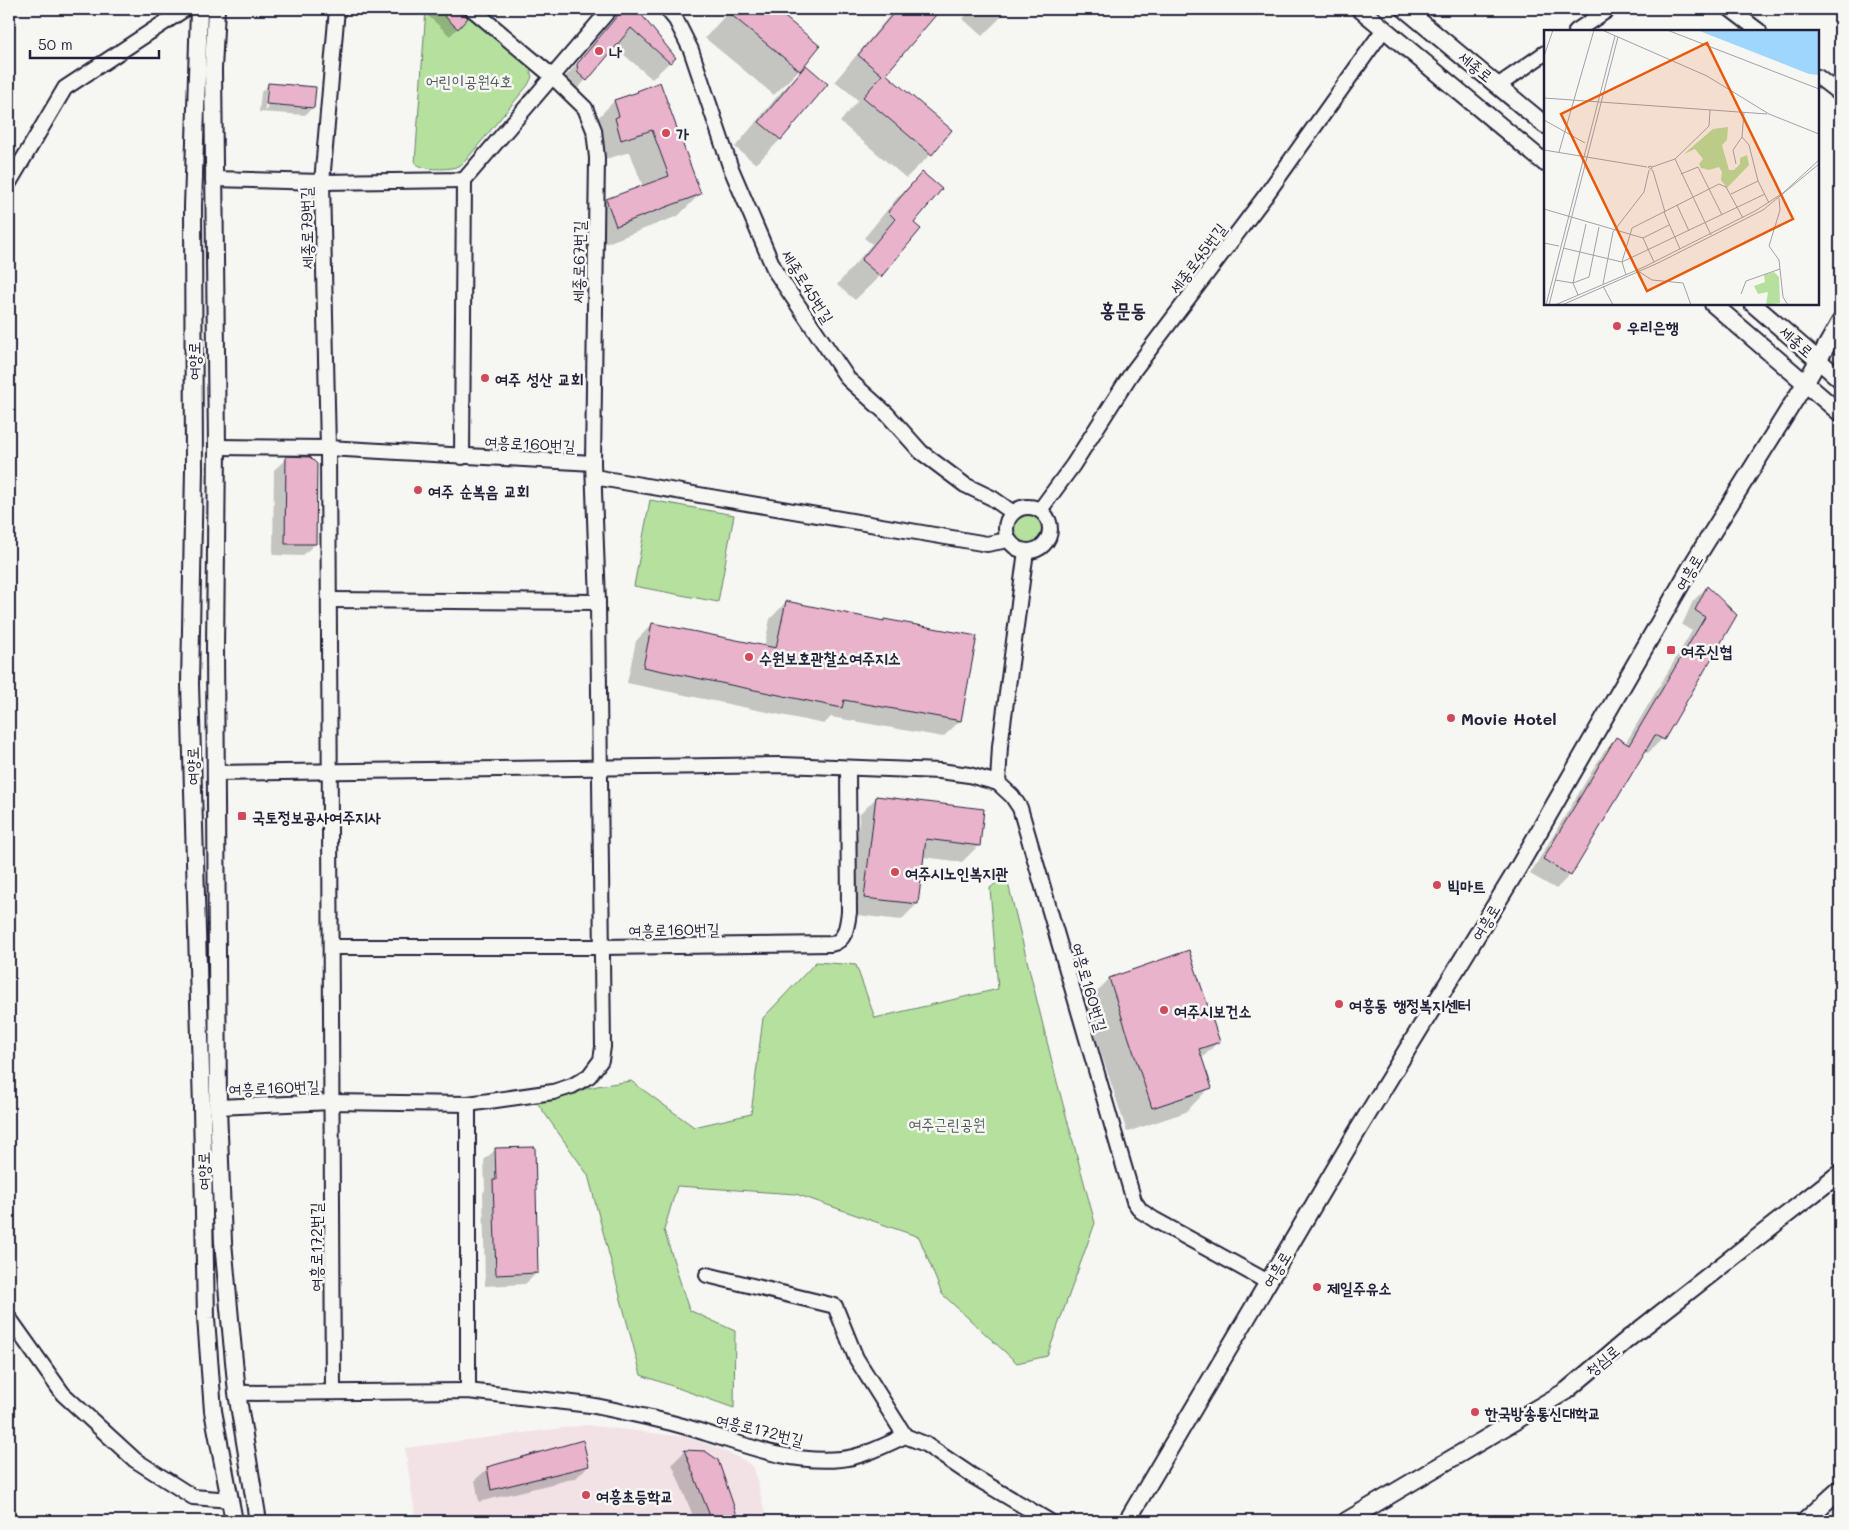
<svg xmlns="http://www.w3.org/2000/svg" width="1849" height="1530" font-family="Mali,'Poor Story',sans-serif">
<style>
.built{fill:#f2e2e6}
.green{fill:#b5e09e;stroke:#6c816c}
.shadow{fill:#0003;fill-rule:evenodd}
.building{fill:#e9b3cb;stroke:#22223b}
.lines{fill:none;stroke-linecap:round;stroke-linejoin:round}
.minor-casing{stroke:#22223b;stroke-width:18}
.tertiary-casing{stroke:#22223b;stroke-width:20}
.minor{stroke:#f6f6f2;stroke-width:14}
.tertiary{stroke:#f6f6f2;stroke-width:16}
.poi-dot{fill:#d1495b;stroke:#f6f6f2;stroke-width:2}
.labels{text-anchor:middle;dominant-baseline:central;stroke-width:5;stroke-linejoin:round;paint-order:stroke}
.poi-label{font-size:16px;font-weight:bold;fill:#22223b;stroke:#f6f6f2;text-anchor:start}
.street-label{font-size:16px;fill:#22223b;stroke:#f6f6f2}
.park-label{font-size:16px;fill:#4e5b59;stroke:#f6f6f2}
.quarter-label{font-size:19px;font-weight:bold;fill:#22223b;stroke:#f6f6f2}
.inset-road{fill:none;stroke:#a1a1a9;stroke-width:1}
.view{fill:#e8590c;fill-opacity:0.15;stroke:#e8590c;stroke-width:2.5}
.inset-edge{fill:none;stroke:#22223b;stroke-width:2.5}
</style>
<rect width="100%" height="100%" fill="#f6f6f2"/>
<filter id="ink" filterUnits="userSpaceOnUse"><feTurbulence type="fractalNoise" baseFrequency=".02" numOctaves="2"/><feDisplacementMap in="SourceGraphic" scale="10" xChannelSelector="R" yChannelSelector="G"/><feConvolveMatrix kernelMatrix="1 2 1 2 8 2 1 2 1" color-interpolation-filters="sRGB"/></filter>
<g filter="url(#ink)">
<path class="built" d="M586,1425l99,12 28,9 31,14 10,8 13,53h-351l-11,-73z"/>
<g class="green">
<path d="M426,9h37l60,51 7,10 2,7 -4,8 -62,75c-3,3 -6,6 -10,7 -9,3 -35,3 -41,-4z"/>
<path d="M650,500l84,15 -16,87 -84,-16z"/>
<circle cx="1027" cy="529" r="15"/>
<path d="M1006,875l51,207 38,141 -48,133 -30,7 -75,-69 -23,-57 -123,-43 -119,-8 -13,44 25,80 46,21 -1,77 -93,-33 -53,-200 -52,-74 61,-15 34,-5 63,46 57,-13 12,-96 53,-56 40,3 19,53 123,-29 -8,-101z"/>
</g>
<g class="shadow">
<path d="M428,9h28l11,9 -17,18 -26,-24z"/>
<path d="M624,9h11l39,49 -22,21 -38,-33 -28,34 -17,17 -9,-14z"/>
<path d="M731,9h42l45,37 -19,24 -25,25 -69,-57z"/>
<path d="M895,9h44l-55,65 47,80 -25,24 -66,-56 18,-22 -23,-19z"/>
<path d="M972,9h37l-27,27 -19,-17z"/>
<path d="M806,67l20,17 -46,56 -24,24 -21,-17 46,-55z"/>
<path d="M269,84l44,23 -8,8 -46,-3 2,-20zM266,91h3l-2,19h-2z"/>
<path d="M638,92l62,102 -22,22 -84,32 -9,-25 22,-23 36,-13 -13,-35 -31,9 -7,-37 22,-23 21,-6z"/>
<path d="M922,173l-10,50 -32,53 -25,24 -18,-15 35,-41 -8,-6 33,-40z"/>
<path d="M287,458l28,86 -13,12 -29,-1 1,-85z"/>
<path d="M1707,587l29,28 -74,124 -14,14 -4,-2 -74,124 -14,14 -26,-15 73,-121 14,-14 8,5 67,-113 -10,-6 11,-24z"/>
<path d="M786,602l96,20 3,-2 75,101 -17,16 -112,-20 -7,7 -197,-41 9,-42 16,-17 112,23 6,-28z"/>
<path d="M877,797l102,48 -17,17 -39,-5 -6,47 -16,16 -53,-6 12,-100z"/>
<path d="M1188,952l30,90 -17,17 9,28 -24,25 -59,20 -42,-128 24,-25z"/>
<path d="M496,1149l41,124 -12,11 -40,2 -2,-93 2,-3 -1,-30z"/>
<path d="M684,1452h20l27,53 7,16h-43l-23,-57z"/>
<path d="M588,1466l-12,12 -97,24 -4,-22 13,-12z"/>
</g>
<g class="building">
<path d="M437,9h21l10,9 -10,11z"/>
<path d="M623,9h14l39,49 -6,5 -39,-35 -44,53 -9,-8 -1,-9z"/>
<path d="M724,9h51l45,37 -20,25z"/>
<path d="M897,9h44l-55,65 66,56 -20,25 -69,-58 19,-22 -24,-20z"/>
<path d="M806,65l22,19 -47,56 -22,-18z"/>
<path d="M660,82l41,112 -85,32 -10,-27 63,-23 -17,-46 -31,10 -6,-22 4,-2 -5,-16 24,-8 -1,-1z"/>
<path d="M268,83l48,4 -2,21 -48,-4z"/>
<path d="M922,172l20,17 -28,34 7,6 -40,48 -20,-17 34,-41 -7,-7z"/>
<path d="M286,456l24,1 7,7 -1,80h-31z"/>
<path d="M1707,586l30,29 -73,125 -9,-5 -84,141 -28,-17 73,-122 13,8 76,-128 -10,-7z"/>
<path d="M786,601l98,20v-2l93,17 -16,85 -117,-21 -2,8 -199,-41 9,-44 124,25z"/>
<path d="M876,796l108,13 -4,37 -54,-7 -8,65 -54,-6z"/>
<path d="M1189,950l31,92 -21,7 13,39 -60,20 -43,-130z"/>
<path d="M535,1147l3,126 -42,2 -3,-95h3l-1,-32z"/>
<path d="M583,1440l6,26 -98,24 -4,-23z"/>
<path d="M684,1450l21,1 13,9 21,61h-27z"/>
</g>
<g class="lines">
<defs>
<g id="minor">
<path d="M667,9l9,11 15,30 39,116 45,105 73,108 39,35 34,38 44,33 27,13 20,14"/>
<path d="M1730,9l29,22"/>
<path d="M1576,31l33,-22"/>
<path d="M1818,77l22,17"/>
<path d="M1499,85l46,-32"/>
<path d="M213,179l109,3 142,-2 146,-171"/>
<path d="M9,183l56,-95 120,-79"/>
<path d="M217,447l111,1 265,15"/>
<path d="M462,457l2,-277"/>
<path d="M594,477l393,67 21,-4"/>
<circle cx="1028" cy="529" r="22"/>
<path d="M1040,510l33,-45 58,-91 135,-179 118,-166"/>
<path d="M329,600l269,2"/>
<path d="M216,773l566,-8 158,6 29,4 29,8 14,13 8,12 114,393 7,10 14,9 113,62"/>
<path d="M998,783l2,-37 26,-195"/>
<path d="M331,947h271l229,-3c15,-3 16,-18 18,-32l-1,-144"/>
<path d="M468,1104v287"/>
<path d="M218,1107l114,-5 136,2 85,-12 19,-6 17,-10 12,-16 2,-13 -5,-445 -5,-139 4,-305 -3,-28 -9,-22 -33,-32 -80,-67"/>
<path d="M707,1275l128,31 21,52 49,78"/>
<path d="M9,1318l54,76 72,66 58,37 37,3"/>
<path d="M333,1391l-5,-943 -6,-266 15,-173"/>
<path d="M237,1393l231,-2 122,14c29,6 59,12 89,20 53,14 105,40 162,34 22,-2 44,-14 64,-23l20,8 46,31 78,46"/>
</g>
<g id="tertiary">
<path d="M199,9l-6,198 1,262 -4,215 12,424 4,210 7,93 21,110"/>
<path d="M216,9l-3,60 4,378 -2,201 3,459 5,135 7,77 7,74 21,128"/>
<path d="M1360,9l185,154"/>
<path d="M1405,9l140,116"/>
<path d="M1713,304l127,109"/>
<path d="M1753,304l87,75"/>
<path d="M1127,1521l231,-391 160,-262 177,-308 111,-178 34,-60"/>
<path d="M1346,1521l220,-130 63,-53 211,-165"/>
<path d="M1805,1521l35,-32"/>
</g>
</defs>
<use href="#minor" class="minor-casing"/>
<use href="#tertiary" class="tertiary-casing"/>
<use href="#minor" class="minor"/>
<use href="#tertiary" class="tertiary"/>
</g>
</g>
<g class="poi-dot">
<circle cx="599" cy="51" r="5"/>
<circle cx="666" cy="133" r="5"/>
<circle cx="1617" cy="326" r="5"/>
<circle cx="485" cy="378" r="5"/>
<circle cx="418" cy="490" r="5"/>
<rect x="1666" y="645" width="10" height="10" rx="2.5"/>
<circle cx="749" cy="657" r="5"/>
<circle cx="1451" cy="718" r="5"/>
<rect x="237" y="811" width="10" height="10" rx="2.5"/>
<circle cx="895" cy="872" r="5"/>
<circle cx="1437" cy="885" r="5"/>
<circle cx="1339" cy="1004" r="5"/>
<circle cx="1164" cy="1010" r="5"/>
<circle cx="1317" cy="1287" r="5"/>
<circle cx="1475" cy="1412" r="5"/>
<circle cx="586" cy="1495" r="5"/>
</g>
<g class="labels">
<g class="poi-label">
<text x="609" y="51">나</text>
<text x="676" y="133">가</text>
<text x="1627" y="326">우리은행</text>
<text x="495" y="378">여주 성산 교회</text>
<text x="428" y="490">여주 순복음 교회</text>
<text x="1681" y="650">여주신협</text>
<text x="759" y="657">수원보호관찰소여주지소</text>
<text x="1461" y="718">Movie Hotel</text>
<text x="252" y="816">국토정보공사여주지사</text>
<text x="905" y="872">여주시노인복지관</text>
<text x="1447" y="885">빅마트</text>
<text x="1349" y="1004">여흥동 행정복지센터</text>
<text x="1174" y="1010">여주시보건소</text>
<text x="1327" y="1287">제일주유소</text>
<text x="1485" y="1412">한국방송통신대학교</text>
<text x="596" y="1495">여흥초등학교</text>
</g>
<g class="street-label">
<text transform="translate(1476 66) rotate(39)">세종로</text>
<text transform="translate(306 228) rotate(-91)">세종로79번길</text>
<text transform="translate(1197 258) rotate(-53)">세종로45번길</text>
<text transform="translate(578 262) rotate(-89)">세종로67번길</text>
<text transform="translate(808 286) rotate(58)">세종로45번길</text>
<text transform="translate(1797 341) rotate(41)">세종로</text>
<text transform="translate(193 361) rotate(-90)">여양로</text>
<text transform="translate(530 443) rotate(3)">여흥로160번길</text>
<text transform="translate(1688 572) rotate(-60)">여흥로</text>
<text transform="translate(192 766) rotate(-91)">여양로</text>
<text transform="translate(1485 922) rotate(-59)">여흥로</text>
<text transform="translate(674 929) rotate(-1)">여흥로160번길</text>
<text transform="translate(1090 987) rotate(74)">여흥로160번길</text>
<text transform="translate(274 1087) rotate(-2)">여흥로160번길</text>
<text transform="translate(203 1171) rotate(-91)">여양로</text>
<text transform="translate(315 1247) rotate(-90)">여흥로172번길</text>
<text transform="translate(1276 1269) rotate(-59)">여흥로</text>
<text transform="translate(1602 1360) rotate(-40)">청심로</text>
<text transform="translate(760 1429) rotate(14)">여흥로172번길</text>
</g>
<g class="park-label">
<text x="469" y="80">어린이공원4호</text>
<text x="947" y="1123">여주근린공원</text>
</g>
<g class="quarter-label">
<text x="1123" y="309">홍문동</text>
</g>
</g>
<g transform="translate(1544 30)">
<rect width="275" height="275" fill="#f6f6f2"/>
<path d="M184,97l-1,13 -5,5 7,25h5l6,-6v-6l7,-3 2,10 -22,23 -6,-8 1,-8 -3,-5 -10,3 -8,-2 -2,-4 4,-5 -8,-10 -11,5 29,-25zM230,242l5,5 1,26 -14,2 2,-13 -10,2 -4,-8 11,-4 -1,-7z" fill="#b5e09e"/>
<path d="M153,0h122v45l-10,-1z" fill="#9ed6fe"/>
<path class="inset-road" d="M58,0l105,46 62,38 50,20M123,0l152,59M0,26l9,-26M0,68l223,16M166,80l-1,16 -34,33 36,76M200,82l-2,25 7,8 9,36 11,22M0,90l41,23M0,120l103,17M15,122l35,-122M192,134l-3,-14 9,-13M108,137l23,-8M108,139l-1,-3 -3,1 5,4 12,41M137,144l17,-7 24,48M187,164l27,-13M235,168l1,12 -11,36 10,14 4,37 5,8M133,175l12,26M0,179l99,29 11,24M120,182l16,37M99,208l26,-13M0,213l15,3M19,218l59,14 143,-68M94,241l14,9 31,3 8,22M82,245l-4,-13 10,-34 87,-44 7,3 17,31M11,250l18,3 16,-6 10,-50M59,254l10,-52 31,-40 5,-22M59,256l10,19M197,264l5,-13 34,-12M34,265l-5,-12 13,-59M2,275l69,-269M5,275l69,-268M11,275l89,-38 111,-56 28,-18 36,-33M18,275l96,-42 105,-53 56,-46"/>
<path class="view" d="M163,13l86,176 -146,72 -86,-177z"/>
<rect width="275" height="275" class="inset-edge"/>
</g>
<rect width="1849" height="1530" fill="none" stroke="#f6f6f2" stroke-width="30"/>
<rect x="15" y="15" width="1819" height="1500" fill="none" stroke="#22223b" stroke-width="2" filter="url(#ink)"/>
<path d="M30 50v8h129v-8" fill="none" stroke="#22223b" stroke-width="2.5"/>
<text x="38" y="50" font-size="15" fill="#22223b" stroke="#f6f6f2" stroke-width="4" paint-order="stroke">50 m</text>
</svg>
